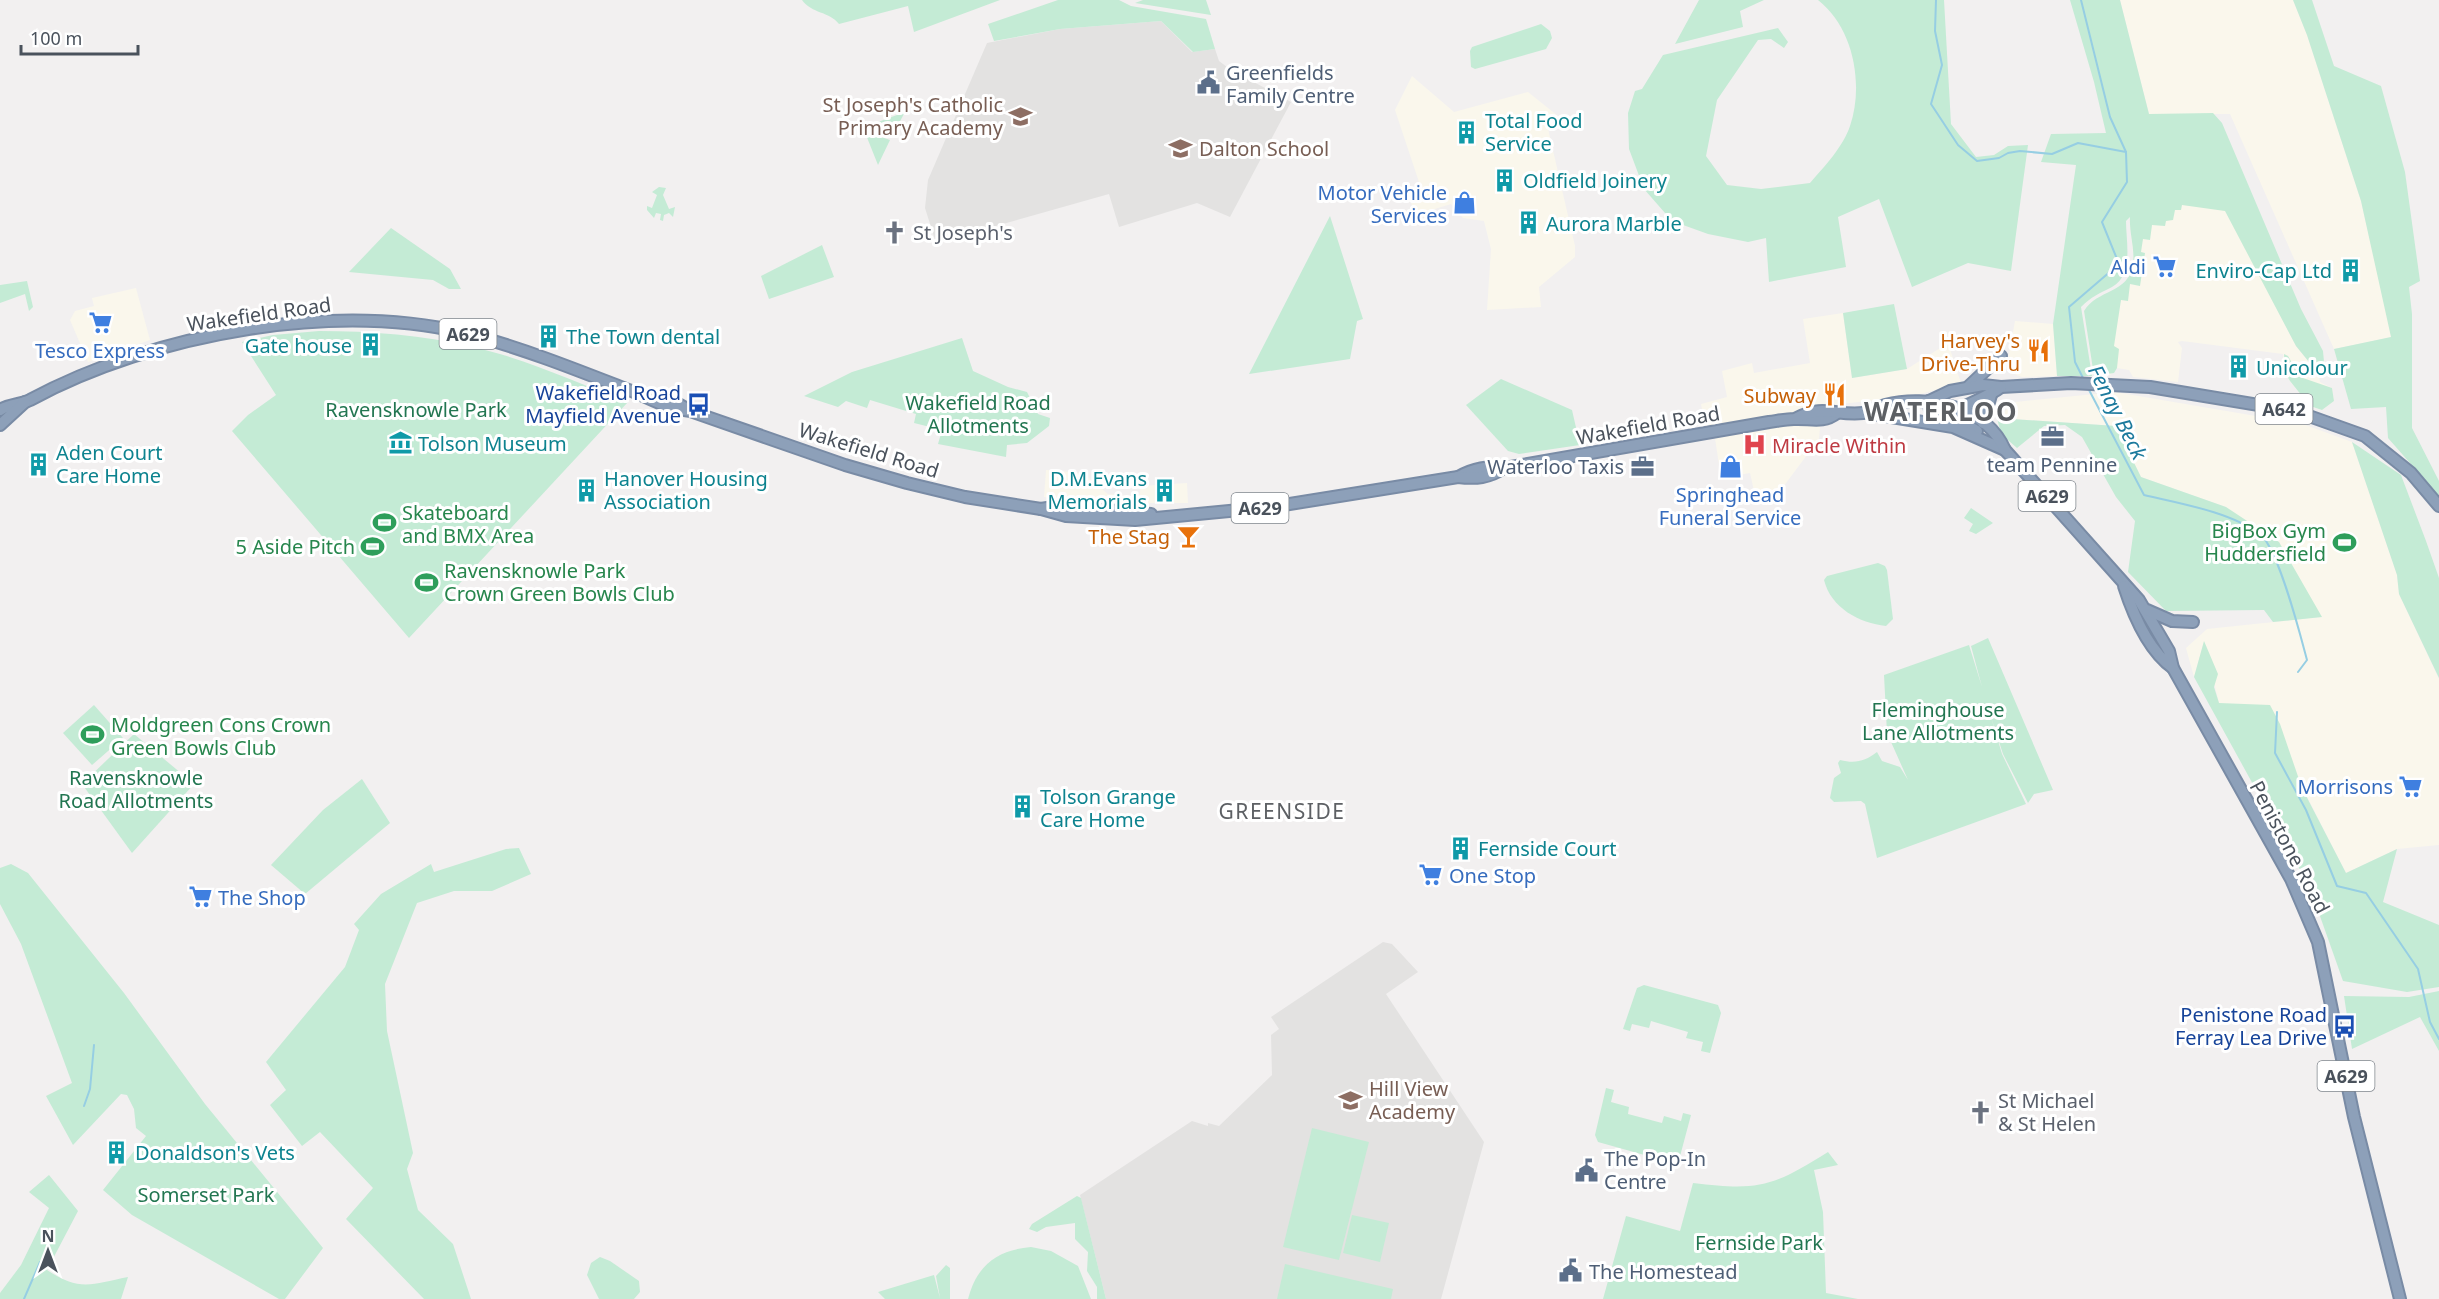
<svg xmlns="http://www.w3.org/2000/svg" width="2439" height="1299" font-family="'Noto Sans',sans-serif">
<style>
.commercial{fill:#faf7ec}
.education{fill:#e3e2e1}
.green{fill:#c4ebd5}
.lines{fill:none;stroke-linecap:round;stroke-linejoin:round}
.stream{stroke:#96cee3;stroke-width:2}
.highway-casing{stroke:#798ba5;stroke-width:14}
.highway{stroke:#8da0b9;stroke-width:10}
.labels{text-anchor:middle;dominant-baseline:central;stroke-width:6;stroke-linejoin:round;paint-order:stroke}
.shield{fill:#fff;stroke:#80868d;stroke-width:1.5}
.shield-label{font-size:18px;font-weight:bold;fill:#4a525c}
.service-label{font-size:20px;fill:#4e5e75;stroke:#fff;text-anchor:start}
.education-label{font-size:20px;fill:#785e54;stroke:#fff;text-anchor:start}
.culture-label{font-size:20px;fill:#0d838f;stroke:#fff;text-anchor:start}
.shop-label{font-size:20px;fill:#366cbe;stroke:#fff;text-anchor:end}
.worship-label{font-size:20px;fill:#5b616d;stroke:#fff;text-anchor:start}
.street-label{font-size:20px;fill:#4a525c;stroke:#fff}
.food-label{font-size:20px;fill:#c56008;stroke:#fff;text-anchor:end}
.transit-label{font-size:20px;fill:#164399;stroke:#fff;text-anchor:end}
.park-label{font-size:20px;fill:#227651;stroke:#fff}
.health-label{font-size:20px;fill:#be3a42;stroke:#fff;text-anchor:start}
.leisure-label{font-size:20px;fill:#27864d;stroke:#fff;text-anchor:start}
.water-label{font-size:21px;font-style:italic;fill:#1c7a9d;stroke:#fff}
.neighbourhood-label{font-size:21px;letter-spacing:1.5px;fill:#5d6064;stroke:#fff}
.district-label{font-size:26px;font-weight:bold;letter-spacing:1.5px;fill:#5d6064;stroke:#fff}
</style>
<rect width="100%" height="100%" fill="#f2f0f0"/>
<g class="commercial">
<path d="M2120,0h173l14,35 54,166 31,136 -58,12 -104,-235h-81z"/>
<path d="M1412,76l42,36 74,-20 30,24 -12,4 29,126v11l-36,30 2,20 -54,3 4,-61 -7,-28 -21,-3 -12,-14 -36,11 -5,-16 11,-11 -26,-78z"/>
<path d="M2212,181l84,165 13,16 8,4 3,16 12,6 2,13 -12,9 -12,-4 -20,-25 -5,-8 -2,-19 -101,-13 -4,1 4,6 -4,34 -45,-5 -4,-7 -12,-2 -7,7 -16,1 -10,-65 9,-10 27,-14 10,-9 4,-15 -4,-41z"/>
<path d="M136,288l14,52 -62,22 -18,-42 5,-9 19,-5 -2,-8z"/>
<path d="M1843,313l9,65 55,-9 41,-26 13,40 -48,13 -91,10 -3,33 -39,52h-26l-4,-18 -29,5 -8,-53 -8,1 -4,-22 26,-7 -5,-26 30,-8 2,10 56,-10 -7,-44z"/>
<path d="M2015,321l38,3 4,52 -35,1 -10,-4 -5,-8z"/>
<path d="M2115,392l188,32 49,18 45,133 2,19 40,85v166l-42,4 -51,24 -53,-104 -13,-45 -61,-21 -15,-61 -10,35 -8,-29 21,-19 114,-12 -95,-110 -85,-30 -25,-51 -119,-8 18,-16z"/>
<path d="M1046,470l37,3 25,21 31,3 2,-11 46,-3 1,20h-81l-63,-6z"/>
</g>
<g class="education">
<path d="M1161,21l31,31 23,-3 4,12 12,9 60,32 -61,115 -33,-14 -78,24 -10,-33 -173,49 -11,-35 3,-28 59,-137 73,-14z"/>
<path d="M1383,942l9,2 26,28 -32,22 98,148 -43,157h-335l-26,-104 112,-74 16,5v-3l11,3 53,-51 -1,-40 8,-6 -8,-12z"/>
</g>
<g class="green">
<path d="M802,0h198l-86,32 -6,-26 -69,18c-10,-13 -27,-10 -37,-24z"/>
<path d="M1058,0h61l12,6 75,13 9,30 -22,3 -32,-31 -101,8 -66,12 -6,-17z"/>
<path d="M1143,0h63l5,15 -76,-12z"/>
<path d="M1699,0h65l-24,11 3,16 -68,17z"/>
<path d="M1818,0h126l7,124 25,33 18,-2 14,-9 20,-1 -17,126 -43,-8 -56,24 -33,-88 -41,18 8,50 -77,15 -3,-44 -18,4 -40,-8 -36,-13 -28,-32 -15,-40 -1,-36 7,-22 7,-2 21,-34 115,-27 10,14 -4,6 -13,-9 -13,1 -41,60 -11,56 21,29 34,4 49,-6c14,-16 33,-36 40,-57 14,-41 4,-98 -32,-126z"/>
<path d="M2070,0h50l29,114 64,-1 9,10 79,186 22,42 1,11 -7,4 -8,-4 -13,-16 -71,-135 -43,-6 -1,5h-6l-2,10 -7,1 -1,5 -13,-1 -2,15 -7,-1 -2,13 4,1 -5,33 -10,-2 -2,17 -7,-1 -7,46 5,3 -2,19 -3,5 -20,3 -10,-65c13,-22 45,-17 49,-47 2,-15 -4,-32 -3,-47l-4,4c0,21 8,54 -14,66 -12,6 -21,10 -31,20l11,69h-35l-4,-52 23,-159 -35,-3 10,-28 55,-1 -12,-51z"/>
<path d="M2293,0h19l22,66 47,20 24,86 15,109 -11,6 3,27v114l27,53v15l-51,-58 -2,-31 -35,2 -17,-60 57,-12 -30,-136 -54,-166z"/>
<path d="M1541,24l9,7 2,7 -6,11 -71,20 -4,-2 -1,-16 2,-4z"/>
<path d="M905,112l-13,24 -23,-7 1,-4z"/>
<path d="M867,132l23,8 -12,25 -12,-30z"/>
<path d="M659,187l7,1 -3,7 6,14 6,-2 -2,10 -4,-4 -5,2 -1,6 -3,-1 1,-6 -5,-1 -2,5 -7,-8v-4l5,2 5,-13 -5,-3z"/>
<path d="M1330,216l33,103 -6,2 -7,38 -101,15z"/>
<path d="M391,228l59,41 11,20h-12l-16,-9 -84,-8z"/>
<path d="M822,245l12,32 -65,22 -8,-23z"/>
<path d="M27,281l6,26 -4,4 -4,-17 -25,9v-18z"/>
<path d="M1894,304l13,65 -55,9 -9,-65z"/>
<path d="M319,331c51,0 105,4 154,16 54,12 104,36 155,55l-219,236 -177,-207 16,-16 28,-20 -34,-53 31,-7z"/>
<path d="M962,338l11,33 35,16 19,5 11,22 12,4 -1,8 -22,17 -20,2 -1,12 -68,-13 4,-14 -28,-7 2,-9 -46,-14 -3,8 -21,-7 -8,6 -34,-11 48,-24z"/>
<path d="M2284,354l4,2 12,21 32,11 2,13 -12,9 -12,-4 -20,-25 -5,-8z"/>
<path d="M1501,379l71,31 8,35 -61,9 -11,-3 -42,-46z"/>
<path d="M1997,418l119,8 25,51 85,30 53,35 43,75 -49,5 -9,-12 -98,1 -38,-39 7,-51 -19,-24 -34,-60 -17,-12 -21,1 -27,22 -16,-14z"/>
<path d="M2352,442l49,33 25,66 13,37v100l-40,-84 -2,-19z"/>
<path d="M1971,508l22,15 -17,11 -7,-3 4,-7 -9,-6z"/>
<path d="M1878,563l7,3 2,4 6,49 -7,7c-27,-3 -55,-18 -62,-46l3,-4z"/>
<path d="M1988,638l65,152 -19,4 -6,9 -25,-49 -12,-37 11,37 24,50 -149,54 -12,-54 -4,-3 -27,1 -4,-4 4,-20 7,-5 -3,-10 2,-3c16,4 25,1 37,-8l5,9 18,6 8,13 -21,-47 -3,-58 85,-30 13,42 -11,-41z"/>
<path d="M2204,641l14,33 -4,13 5,16 51,2 10,19 22,64 44,85 51,-24 -14,53 56,23v62l-32,5 -64,-11 -33,-93 -116,-211z"/>
<path d="M94,705l29,33 -31,27 -29,-32z"/>
<path d="M134,734l60,50 -62,69 -50,-69z"/>
<path d="M362,779l28,44 -85,71 -34,-29 52,-55z"/>
<path d="M519,848l12,26 -39,17h-38l-37,12 -32,81 2,47 26,122 -6,16 11,41 35,34 18,55h-47l-78,-80 27,-31 -53,-56 -18,14 -32,-41 16,-15 -20,-28 79,-95 14,-37 -5,-6 27,-30 50,-30 3,8 72,-23z"/>
<path d="M11,864l17,9 96,120 81,111 118,144 -38,51h-6l-147,-84 -29,-25 43,-54 -10,-8 -2,-19 -7,-14 -6,-1 -48,51 -27,-49 26,-13 -51,-139 -21,-40v-36z"/>
<path d="M1644,985l74,20 3,8 -11,40 -9,-2 2,-9 -17,-4 2,-6 -37,-11 -2,7 -17,-4 -2,7 -7,-2 14,-41z"/>
<path d="M2439,991v60l-19,-34 -68,32 -8,-53 65,1z"/>
<path d="M1606,1088l8,2 -3,12 18,5 -1,7 34,9 2,-7 17,5 2,-8 8,2 -12,45 -6,3 -75,-21 -3,-7z"/>
<path d="M1312,1128l57,14 -30,118 -56,-13z"/>
<path d="M1828,1152l10,13 -24,5 9,42 3,81 32,6h-255l23,-83 54,15 13,-48c66,8 79,4 135,-31z"/>
<path d="M49,1175l29,36 -31,59c33,22 45,14 81,7l-7,22h-121v-6l21,-28 28,-57 -20,-16z"/>
<path d="M1077,1196l4,2 25,101h-9v-12l-10,-16 1,-19 -13,-13v-16l-29,4 -9,5 -8,-3 3,-5z"/>
<path d="M1352,1215l37,8 -9,39 -37,-9z"/>
<path d="M1031,1247l20,4 27,15 13,33h-123c9,-34 29,-49 63,-52z"/>
<path d="M600,1257l10,4 29,20 1,11 -6,7h-35l-12,-24 4,-12z"/>
<path d="M1285,1264l108,25 -2,10h-114z"/>
<path d="M946,1265l4,3v31h-65l-7,-7 56,-17 6,23 -4,-22z"/>
</g>
<g class="lines">
<g class="stream">
<path d="M1936,0l-1,31 7,34 -11,39 27,41 19,16 22,-3 9,-5 12,-2 32,3 26,-11 48,9"/>
<path d="M2081,0l29,117 16,35 1,30 -25,40 17,42 -50,43 6,55 9,18"/>
<path d="M2088,388l56,107c34,8 88,17 117,40 18,16 39,99 46,125l-9,12"/>
<path d="M2277,712l-2,41 31,57 31,76 29,7 52,76 12,53 9,17"/>
<path d="M84,1106l6,-17 4,-44"/>
<path d="M24,1299l16,-37"/>
</g>
<defs>
<g id="highway">
<path d="M1969,386l32,-30"/>
<path d="M645,395l23,3 21,12"/>
<path d="M1929,401l21,-10 33,-6 18,2 70,-4 79,4 145,24 70,25 46,37 28,33"/>
<path d="M1929,401l1,10c10,10 33,10 47,20"/>
<path d="M0,410c9,-6 20,-5 30,-10 121,-66 312,-102 446,-64 51,14 101,34 150,53 23,8 39,20 64,22l155,54 62,18 58,14 76,12 25,7 69,4 136,-13 187,-30c16,-9 29,-11 47,-9l264,-46c8,-1 17,-3 25,-3 16,-1 29,5 43,-6"/>
<path d="M1867,413l86,14 52,23"/>
<path d="M1797,418c26,-14 39,-2 66,-5 8,-1 14,-6 22,-8 42,-11 101,1 120,45l134,150 30,51 4,17 118,211 27,63 36,175 46,182"/>
<path d="M1929,420c10,-1 64,-26 72,-33"/>
<path d="M1983,423l8,-28"/>
<path d="M0,425l25,-23"/>
<path d="M1458,477c18,2 31,1 46,-9"/>
<path d="M1041,509l18,-3 92,8"/>
<path d="M2124,586c9,28 25,65 49,82"/>
<path d="M2147,610l25,11 21,1"/>
</g>
</defs>
<use href="#highway" class="highway-casing"/>
<use href="#highway" class="highway"/>
</g>
<defs>
<symbol id="civic-bare" viewBox="-9 -9 18 18"><path d="M-.6-6.5H3V-4.5H.6V-3L4-1V1h2V6H-6V1h2V-1L-.6-3ZM-1.2 2.5V6h2.4V2.5Z" fill="#5c6f8a" stroke="#fff" stroke-width="2.5" paint-order="stroke"/></symbol>
<symbol id="school-bare" viewBox="-9 -9 18 18"><path d="M0-5L7-2L0 1L-7-2ZM-4 1L0 2.5L4 1V4Q0 6-4 4Z" fill="#8d6e63" stroke="#fff" stroke-width="2.5" paint-order="stroke"/></symbol>
<symbol id="building-bare" viewBox="-9 -9 18 18"><path d="M-4-6H4V6H1V3H-1V6H-4ZM-2.5-4.3h1.7v1.8h-1.7ZM.8-4.3h1.7v1.8H.8ZM-2.5-1h1.7V.8h-1.7ZM.8-1h1.7V.8H.8Z" fill="#0f9aa8" stroke="#fff" stroke-width="2.5" paint-order="stroke"/></symbol>
<symbol id="shop-bare" viewBox="-9 -9 18 18"><path d="M-5-2.5h2.3a2.7 3.5 0 0 1 5.4 0H5L5.5 6h-11ZM-1.5-2.5h3a1.5 2.3 0 0 0-3 0Z" fill="#3f7fe0" stroke="#fff" stroke-width="2.5" paint-order="stroke"/></symbol>
<symbol id="church-bare" viewBox="-9 -9 18 18"><path d="M-1.2-6h2.4v3.5h3.3v2.4h-3.3V6h-2.4V-.1h-3.3v-2.4h3.3Z" fill="#6b7280" stroke="#fff" stroke-width="2.5" paint-order="stroke"/></symbol>
<symbol id="supermarket-bare" viewBox="-9 -9 18 18"><path d="M-6-5.5h2.5l.6 2H6L4.5 2H-2.5L-4.4-4H-6ZM-1.5 3.2a1.3 1.3 0 1 0 .1 0ZM3 3.2a1.3 1.3 0 1 0 .1 0Z" fill="#3f7fe0" stroke="#fff" stroke-width="2.5" paint-order="stroke"/></symbol>
<symbol id="restaurant-bare" viewBox="-9 -9 18 18"><path d="M-5-6h1v4h1v-4h1v4h1v-4h1v5L-1.5 .5V6h-2V.5L-5-1ZM5-6V6H3V1.5H1.5Q1.5-4 5-6Z" fill="#e8710a" stroke="#fff" stroke-width="2.5" paint-order="stroke"/></symbol>
<symbol id="bus-bare" viewBox="-9 -9 18 18"><path d="M-5-6H5V4H4V6H2V4H-2V6H-4V4H-5ZM-3.5-4V0h7V-4ZM-3.5 1.2v1.5H-2V1.2ZM2 1.2v1.5H3.5V1.2Z" fill="#1a4fb4" stroke="#fff" stroke-width="2.5" paint-order="stroke"/></symbol>
<symbol id="office-bare" viewBox="-9 -9 18 18"><path d="M-6-3h4V-5.5h4V-3h4V5H-6ZM-1-4.5V-3h2v-1.5ZM-6 0V1H6V0Z" fill="#5c6f8a" stroke="#fff" stroke-width="2.5" paint-order="stroke"/></symbol>
<symbol id="museum-bare" viewBox="-9 -9 18 18"><path d="M0-6L6-3V-2H-6V-3ZM-5-1h2V3h-2ZM-1-1h2V3h-2ZM3-1h2V3H3ZM-6 4H6V6H-6Z" fill="#0f9aa8" stroke="#fff" stroke-width="2.5" paint-order="stroke"/></symbol>
<symbol id="hospital-bare" viewBox="-9 -9 18 18"><path d="M-5-5h3v3.5h4V-5h3V5h-3V1.5h-4V5h-3Z" fill="#e0444e" stroke="#fff" stroke-width="2.5" paint-order="stroke"/></symbol>
<symbol id="stadium-bare" viewBox="-9 -9 18 18"><path d="M0-5a6.5 5 0 1 0 0 10a6.5 5 0 1 0 0-10ZM-3.5-1.8h7v3.6h-7Z" fill="#2e9e5b" stroke="#fff" stroke-width="2.5" paint-order="stroke"/></symbol>
<symbol id="bar-bare" viewBox="-9 -9 18 18"><path d="M-6-5H6L.8 .8V4.5H3.5V6h-7V4.5H-.8V.8Z" fill="#e8710a" stroke="#fff" stroke-width="2.5" paint-order="stroke"/></symbol>
</defs>
<g fill-rule="evenodd">
<use href="#civic-bare" x="1192" y="66" width="33" height="33"/>
<use href="#school-bare" x="1004" y="100" width="33" height="33"/>
<use href="#building-bare" x="1450" y="116" width="33" height="33"/>
<use href="#school-bare" x="1164" y="132" width="33" height="33"/>
<use href="#building-bare" x="1488" y="164" width="33" height="33"/>
<use href="#shop-bare" x="1448" y="186" width="33" height="33"/>
<use href="#building-bare" x="1512" y="206" width="33" height="33"/>
<use href="#church-bare" x="878" y="216" width="33" height="33"/>
<use href="#supermarket-bare" x="2148" y="250" width="33" height="33"/>
<use href="#building-bare" x="2334" y="254" width="33" height="33"/>
<use href="#supermarket-bare" x="84" y="306" width="33" height="33"/>
<use href="#building-bare" x="532" y="320" width="33" height="33"/>
<use href="#building-bare" x="354" y="328" width="33" height="33"/>
<use href="#restaurant-bare" x="2022" y="334" width="33" height="33"/>
<use href="#building-bare" x="2222" y="350" width="33" height="33"/>
<use href="#restaurant-bare" x="1818" y="378" width="33" height="33"/>
<use href="#bus-bare" x="682" y="388" width="33" height="33"/>
<use href="#office-bare" x="2036" y="420" width="33" height="33"/>
<use href="#museum-bare" x="384" y="426" width="33" height="33"/>
<use href="#hospital-bare" x="1738" y="428" width="33" height="33"/>
<use href="#building-bare" x="22" y="448" width="33" height="33"/>
<use href="#office-bare" x="1626" y="450" width="33" height="33"/>
<use href="#shop-bare" x="1714" y="450" width="33" height="33"/>
<use href="#building-bare" x="570" y="474" width="33" height="33"/>
<use href="#building-bare" x="1148" y="474" width="33" height="33"/>
<use href="#stadium-bare" x="368" y="506" width="33" height="33"/>
<use href="#bar-bare" x="1172" y="520" width="33" height="33"/>
<use href="#stadium-bare" x="2328" y="526" width="33" height="33"/>
<use href="#stadium-bare" x="356" y="530" width="33" height="33"/>
<use href="#stadium-bare" x="410" y="566" width="33" height="33"/>
<use href="#stadium-bare" x="76" y="718" width="33" height="33"/>
<use href="#supermarket-bare" x="2394" y="770" width="33" height="33"/>
<use href="#building-bare" x="1006" y="790" width="33" height="33"/>
<use href="#building-bare" x="1444" y="832" width="33" height="33"/>
<use href="#supermarket-bare" x="1414" y="858" width="33" height="33"/>
<use href="#supermarket-bare" x="184" y="880" width="33" height="33"/>
<use href="#bus-bare" x="2328" y="1010" width="33" height="33"/>
<use href="#school-bare" x="1334" y="1084" width="33" height="33"/>
<use href="#church-bare" x="1964" y="1096" width="33" height="33"/>
<use href="#building-bare" x="100" y="1136" width="33" height="33"/>
<use href="#civic-bare" x="1570" y="1154" width="33" height="33"/>
<use href="#civic-bare" x="1554" y="1254" width="33" height="33"/>
</g>
<g class="labels">
<g class="shield">
<rect x="439.5" y="319" width="57" height="30" rx="4.5"/>
<rect x="2255.5" y="394" width="57" height="30" rx="4.5"/>
<rect x="2018.5" y="481" width="57" height="30" rx="4.5"/>
<rect x="1231.5" y="493" width="57" height="30" rx="4.5"/>
<rect x="2317.5" y="1061" width="57" height="30" rx="4.5"/>
</g>
<g class="shield-label">
<text x="468" y="334">A629</text>
<text x="2284" y="409">A642</text>
<text x="2047" y="496">A629</text>
<text x="1260" y="508">A629</text>
<text x="2346" y="1076">A629</text>
</g>
<g class="service-label">
<text x="1226" y="72">Greenfields<tspan x="1226" dy="23">Family Centre</tspan></text>
<text x="2052" y="464" text-anchor="middle">team Pennine</text>
<text x="1624" y="466" text-anchor="end">Waterloo Taxis</text>
<text x="1604" y="1158">The Pop-In<tspan x="1604" dy="23">Centre</tspan></text>
<text x="1589" y="1271">The Homestead</text>
</g>
<g class="education-label">
<text x="1003" y="104" text-anchor="end">St Joseph's Catholic<tspan x="1003" dy="23">Primary Academy</tspan></text>
<text x="1199" y="148">Dalton School</text>
<text x="1369" y="1088">Hill View<tspan x="1369" dy="23">Academy</tspan></text>
</g>
<g class="culture-label">
<text x="1485" y="120">Total Food<tspan x="1485" dy="23">Service</tspan></text>
<text x="1523" y="180">Oldfield Joinery</text>
<text x="1546" y="223">Aurora Marble</text>
<text x="2332" y="270" text-anchor="end">Enviro-Cap Ltd</text>
<text x="566" y="336">The Town dental</text>
<text x="352" y="345" text-anchor="end">Gate house</text>
<text x="2256" y="367">Unicolour</text>
<text x="418" y="443">Tolson Museum</text>
<text x="56" y="452">Aden Court<tspan x="56" dy="23">Care Home</tspan></text>
<text x="604" y="478">Hanover Housing<tspan x="604" dy="23">Association</tspan></text>
<text x="1147" y="478" text-anchor="end">D.M.Evans<tspan x="1147" dy="23">Memorials</tspan></text>
<text x="1040" y="796">Tolson Grange<tspan x="1040" dy="23">Care Home</tspan></text>
<text x="1478" y="848">Fernside Court</text>
<text x="135" y="1152">Donaldson's Vets</text>
</g>
<g class="shop-label">
<text x="1447" y="192">Motor Vehicle<tspan x="1447" dy="23">Services</tspan></text>
<text x="2146" y="266">Aldi</text>
<text x="100" y="350" text-anchor="middle">Tesco Express</text>
<text x="1730" y="494" text-anchor="middle">Springhead<tspan x="1730" dy="23">Funeral Service</tspan></text>
<text x="2393" y="786">Morrisons</text>
<text x="1449" y="875" text-anchor="start">One Stop</text>
<text x="218" y="897" text-anchor="start">The Shop</text>
</g>
<g class="worship-label">
<text x="913" y="232">St Joseph's</text>
<text x="1998" y="1100">St Michael<tspan x="1998" dy="23">&amp; St Helen</tspan></text>
</g>
<g class="street-label">
<text transform="translate(259 314) rotate(-8)">Wakefield Road</text>
<text transform="translate(1648 425) rotate(-10)">Wakefield Road</text>
<text transform="translate(869 450) rotate(17)">Wakefield Road</text>
<text transform="translate(2290 847) rotate(62)">Penistone Road</text>
</g>
<g class="food-label">
<text x="2020" y="340">Harvey's<tspan x="2020" dy="23">Drive-Thru</tspan></text>
<text x="1816" y="395">Subway</text>
<text x="1170" y="536">The Stag</text>
</g>
<g class="transit-label">
<text x="681" y="392">Wakefield Road<tspan x="681" dy="23">Mayfield Avenue</tspan></text>
<text x="2327" y="1014">Penistone Road<tspan x="2327" dy="23">Ferray Lea Drive</tspan></text>
</g>
<g class="park-label">
<text x="978" y="402">Wakefield Road<tspan x="978" dy="23">Allotments</tspan></text>
<text x="416" y="409">Ravensknowle Park</text>
<text x="1938" y="709">Fleminghouse<tspan x="1938" dy="23">Lane Allotments</tspan></text>
<text x="136" y="777">Ravensknowle<tspan x="136" dy="23">Road Allotments</tspan></text>
<text x="206" y="1194">Somerset Park</text>
<text x="1759" y="1242">Fernside Park</text>
</g>
<g class="health-label">
<text x="1772" y="445">Miracle Within</text>
</g>
<g class="leisure-label">
<text x="402" y="512">Skateboard<tspan x="402" dy="23">and BMX Area</tspan></text>
<text x="2326" y="530" text-anchor="end">BigBox Gym<tspan x="2326" dy="23">Huddersfield</tspan></text>
<text x="355" y="546" text-anchor="end">5 Aside Pitch</text>
<text x="444" y="570">Ravensknowle Park<tspan x="444" dy="23">Crown Green Bowls Club</tspan></text>
<text x="111" y="724">Moldgreen Cons Crown<tspan x="111" dy="23">Green Bowls Club</tspan></text>
</g>
<g class="water-label">
<text transform="translate(2118 412) rotate(63)">Fenay Beck</text>
</g>
<g class="neighbourhood-label">
<text x="1282" y="811">GREENSIDE</text>
</g>
<g class="district-label">
<text x="1941" y="411">WATERLOO</text>
</g>
</g>
<g transform="translate(48 1251)" stroke="#ffffff" stroke-width="4.5" paint-order="stroke">
<path d="M0-4.5L10 22L0 15L-10 22Z" fill="#4a525c"/>
<text y="-9" font-size="16" font-weight="bold" text-anchor="middle" fill="#4a525c">N</text>
</g>
<path d="M21 45v9h117v-9" fill="none" stroke="#4a525c" stroke-width="3"/>
<text x="30" y="45" font-size="18" fill="#4a525c" stroke="#ffffff" stroke-width="4.5" paint-order="stroke">100 m</text>
</svg>
